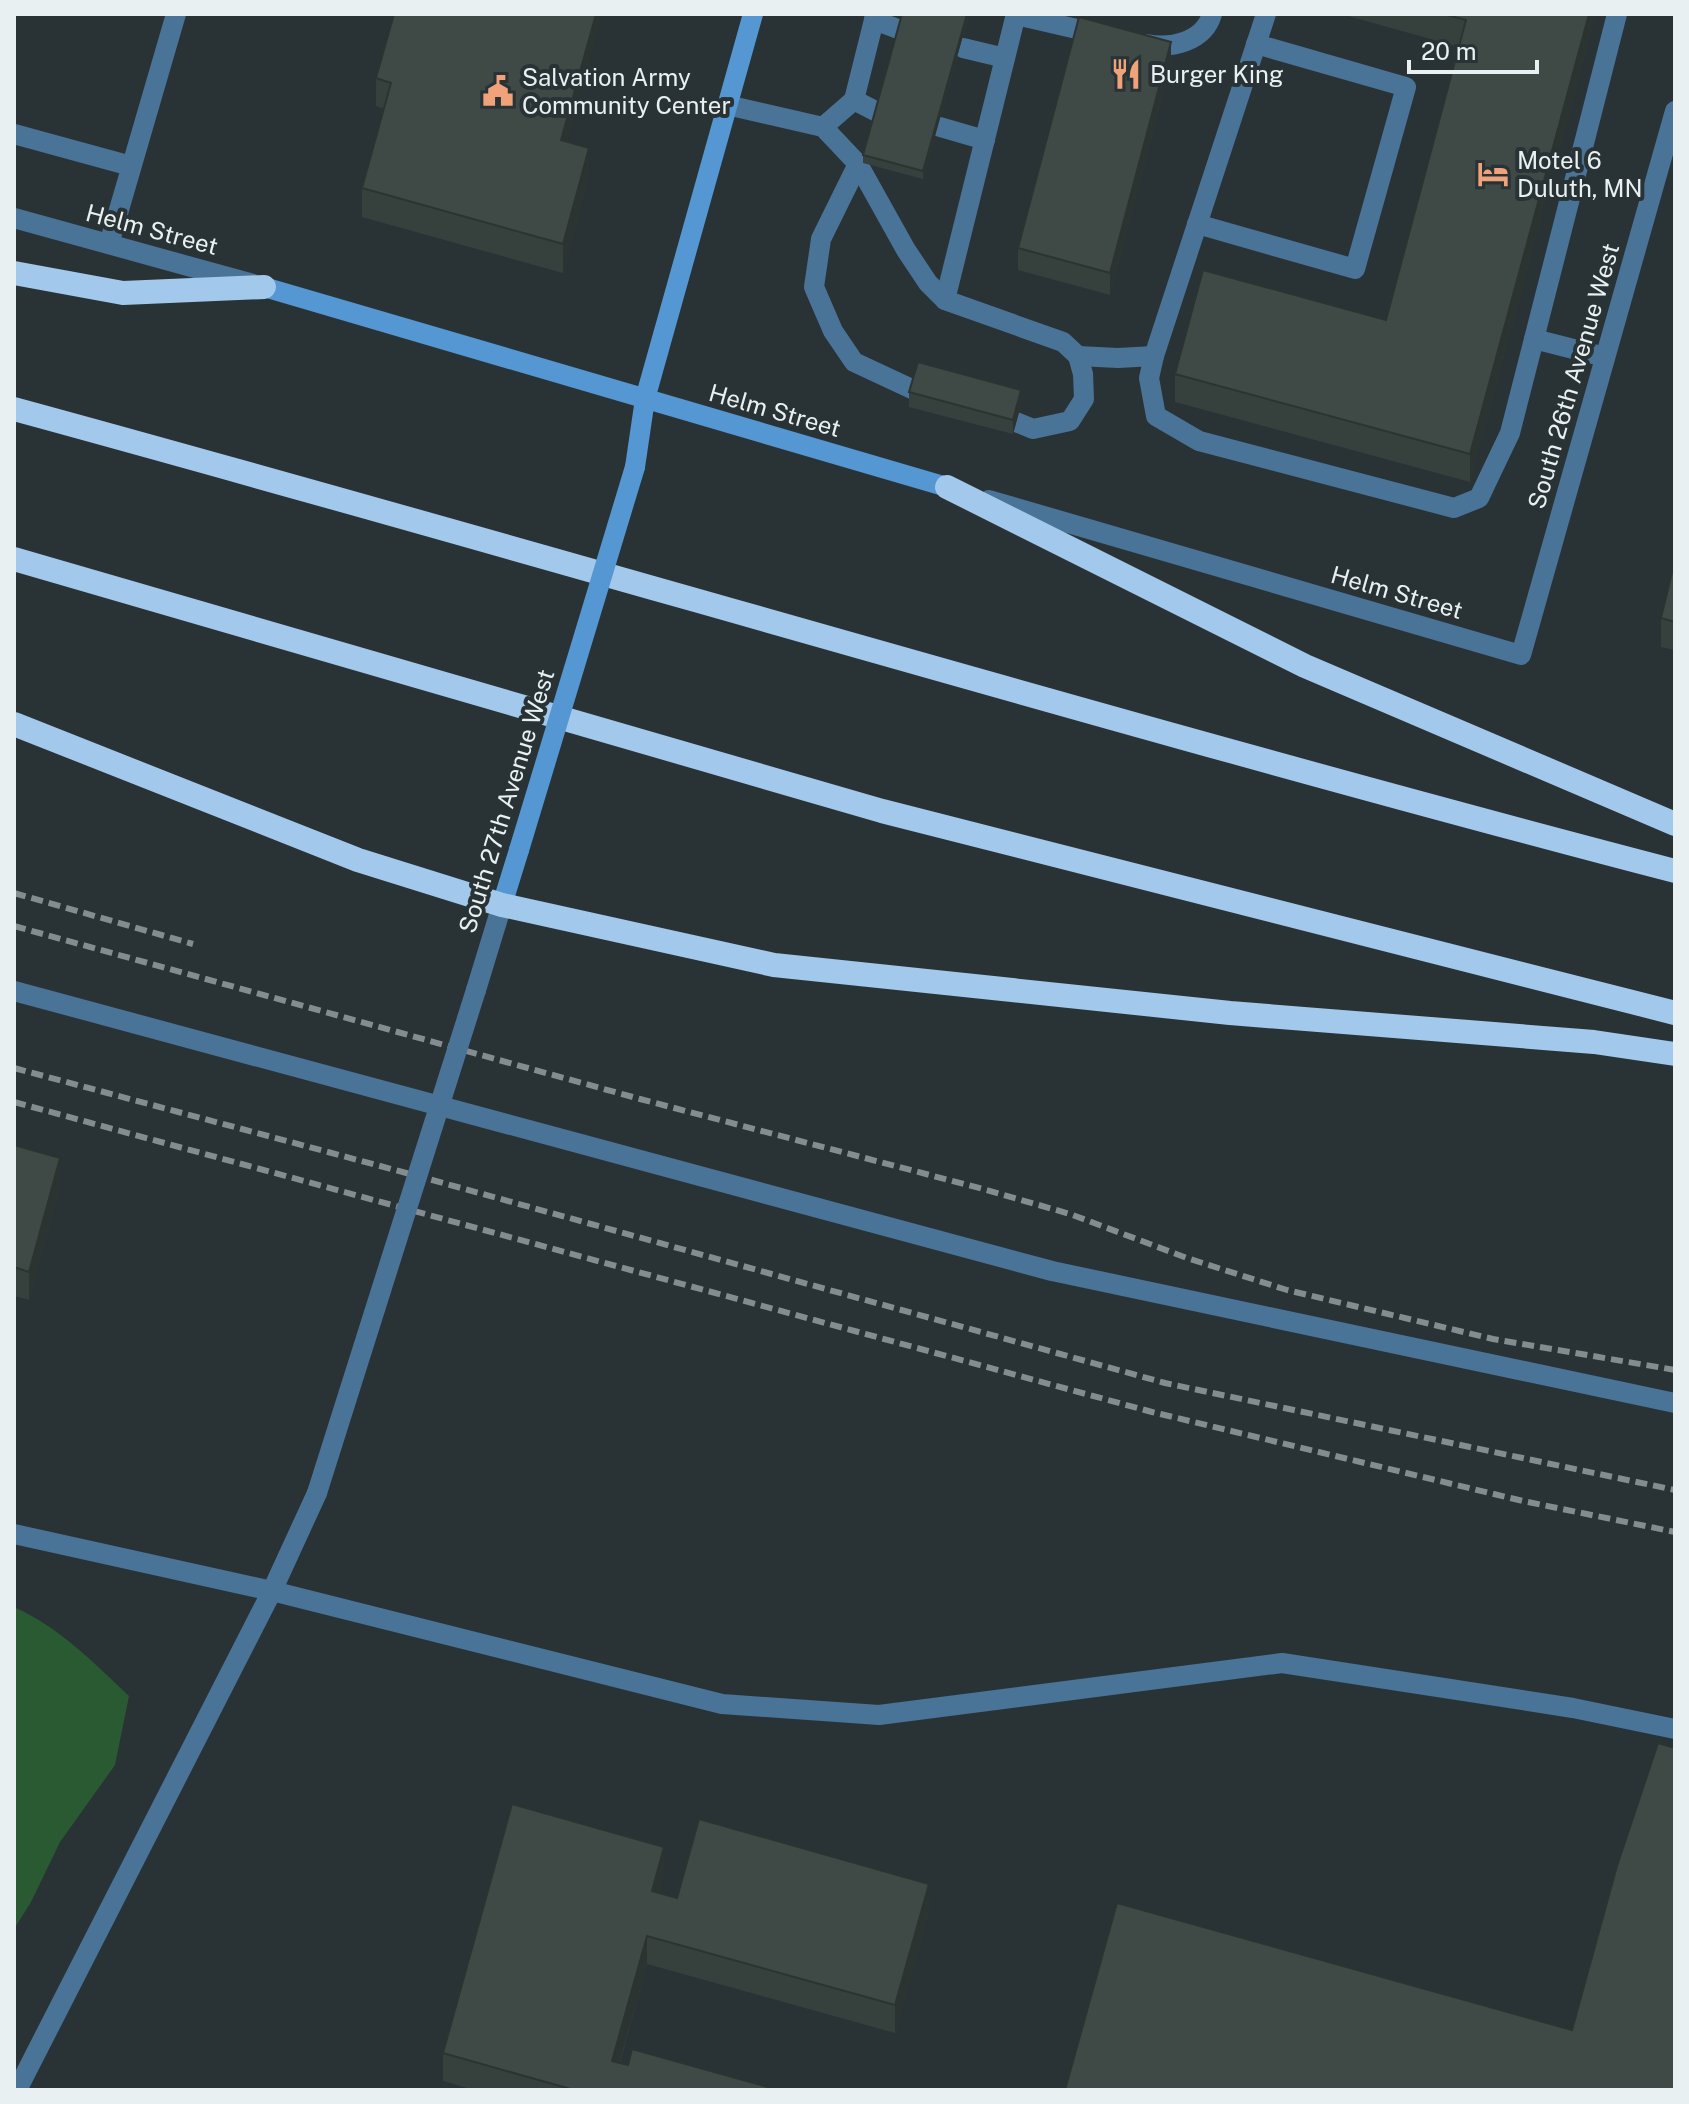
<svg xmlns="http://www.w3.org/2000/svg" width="1689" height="2104" font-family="'Public Sans',sans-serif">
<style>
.green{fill:#2a5a32}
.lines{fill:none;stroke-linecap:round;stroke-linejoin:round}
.lane{stroke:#4a7398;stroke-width:20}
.street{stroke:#4a7398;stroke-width:20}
.secondary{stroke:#5497d2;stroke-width:20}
.highway{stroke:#a2c8ec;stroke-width:24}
.rail{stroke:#838c8e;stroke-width:6;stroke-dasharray:12 6;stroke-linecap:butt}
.street-bridge{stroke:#4a7398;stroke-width:20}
.secondary-bridge{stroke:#5497d2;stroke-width:20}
.wall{fill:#36403d}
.shaded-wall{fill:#2c3432}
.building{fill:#3f4a47;stroke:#2c3432;stroke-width:2}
.labels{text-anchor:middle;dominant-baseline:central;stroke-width:8;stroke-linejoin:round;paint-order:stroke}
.poi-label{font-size:24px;fill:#e9f0f1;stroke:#293336;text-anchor:start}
.street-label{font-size:24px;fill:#e9f0f1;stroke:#293336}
</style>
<rect width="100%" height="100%" fill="#293336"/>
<path class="green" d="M14,1607c45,20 80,56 115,89l-14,69 -55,77 -29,60 -17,27z"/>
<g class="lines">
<g class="lane">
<path d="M875,14l-1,6 32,12"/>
<path d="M1266,14l-112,342 -5,22 7,38 43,25 255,67 25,-10 31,-65 107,-419"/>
<path d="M1016,15l87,20"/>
<path d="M874,20l-20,80 27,14"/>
<path d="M1146,44c25,5 58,-2 66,-30"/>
<path d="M963,48l42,10"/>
<path d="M727,105l96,22 35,37 48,86 22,33 17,17"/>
<path d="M823,127l31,-27"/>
<path d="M940,127l45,13"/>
<path d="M14,134l117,32"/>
<path d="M858,164l-37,75 -7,48 19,44 21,31 60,28"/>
<path d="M1197,224l158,45 51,-182 -150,-43"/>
<path d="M109,244l67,-230"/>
<path d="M1534,339l71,18"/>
<path d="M1078,356l40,2 36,-2"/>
<path d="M1016,422l17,7 37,-8 14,-22 -1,-25 -5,-18 -15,-14 -118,-42 71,-286"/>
<path d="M14,991l1038,280 623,132"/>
<path d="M14,1534l258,57 450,113 157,11 403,-52 291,45 102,21"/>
<path d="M17,2090l255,-499"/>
</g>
<g class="street">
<path d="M14,218l239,66"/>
<path d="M989,500l532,155 154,-544"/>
<path d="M476,990l26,-85"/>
<path d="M272,1591l45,-98"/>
</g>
<g class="secondary">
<path d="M264,287l683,200"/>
<path d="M635,467l10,-68 108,-385"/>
<path d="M502,905l17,-55"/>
</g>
<g class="highway">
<path d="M14,273l109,20 141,-6"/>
<path d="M14,409c554,151 1105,317 1661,462"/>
<path d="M947,487l358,179 370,158"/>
<path d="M14,559l868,252 793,202"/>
<path d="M14,724l344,136 144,45 272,60 456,48 364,29 81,12"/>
</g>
<g class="rail">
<path d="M14,893l179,51"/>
<path d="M14,926l626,173 343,90 87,25 117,44 100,32 206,49 182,31"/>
<path d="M14,1068l411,110 740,205 510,107"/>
<path d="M14,1102l1138,310 371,89 152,31"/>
</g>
<path class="street-bridge" d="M317,1493l159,-503"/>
<path class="secondary-bridge" d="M519,850l116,-383"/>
</g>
<g class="wall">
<path d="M394,14l174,128 21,34 -26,97 -201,-56v-29l22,-79 -8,-3v-28z"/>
<path d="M969,14l-46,165 -60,-16v-8z"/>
<path d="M1341,14h255l-126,468 -295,-80v-28l211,-54 73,-273z"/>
<path d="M1171,64l-61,231 -92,-25v-22z"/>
<path d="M909,392l112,13 -8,29 -104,-27z"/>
<path d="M1675,560v90l-14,-3v-29z"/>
<path d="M14,1145l46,41 -31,114 -15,-4z"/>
<path d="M664,1875l-5,18 18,5 252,14 -34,121 -248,-69 -27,99 158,27h-304l-31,-9v-28z"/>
</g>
<g class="shaded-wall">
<path d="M596,14h7l-42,154v-28z"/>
<path d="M967,14h2l-46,165v-8z"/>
<path d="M1589,14h7l-126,468v-28z"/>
<path d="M1171,42v22l-61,231v-22z"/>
<path d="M589,148v28l-26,97v-29z"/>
<path d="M1021,390v15l-8,29v-14z"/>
<path d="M60,1158v28l-31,114v-28z"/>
<path d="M664,1847v28l-12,44v-28z"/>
<path d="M929,1884v28l-34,121v-28z"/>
<path d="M647,1936v28l-35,125v-28z"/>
</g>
<g class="building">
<path d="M394,14h202l-35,126 28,8 -26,96 -201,-56 29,-105 -15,-5z"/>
<path d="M902,14h65l-44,157 -60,-16z"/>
<path d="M1443,14h146l-119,440 -295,-80 28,-104 183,50 80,-300z"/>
<path d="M1079,17l92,25 -61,231 -92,-25z"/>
<path d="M918,362l103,28 -8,30 -104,-28z"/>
<path d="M1675,560v62l-14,-4z"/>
<path d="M14,1145l46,13 -31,114 -15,-5z"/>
<path d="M1658,1743l17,5v342h-610l52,-187 455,127 45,-164z"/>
<path d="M512,1804l152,43 -12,44 25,7 22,-79 230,65 -34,121 -248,-69 -35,125 16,4 4,-16 146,41h-204l-131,-37z"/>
</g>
<defs>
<symbol id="restaurant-bare" viewBox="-9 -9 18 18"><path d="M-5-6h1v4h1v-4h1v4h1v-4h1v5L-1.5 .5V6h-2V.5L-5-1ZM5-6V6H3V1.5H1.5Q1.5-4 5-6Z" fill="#f0a27a" stroke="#293336" stroke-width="2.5" paint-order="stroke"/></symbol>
<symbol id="civic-bare" viewBox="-9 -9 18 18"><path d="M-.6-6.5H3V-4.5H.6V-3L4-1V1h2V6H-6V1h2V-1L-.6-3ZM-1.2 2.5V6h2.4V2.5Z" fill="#f0a27a" stroke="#293336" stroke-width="2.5" paint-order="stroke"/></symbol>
<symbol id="hotel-bare" viewBox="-9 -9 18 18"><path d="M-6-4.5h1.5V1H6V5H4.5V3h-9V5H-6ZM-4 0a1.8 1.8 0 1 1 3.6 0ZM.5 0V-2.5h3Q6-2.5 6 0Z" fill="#f0a27a" stroke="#293336" stroke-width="2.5" paint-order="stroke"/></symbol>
</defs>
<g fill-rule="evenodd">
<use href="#restaurant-bare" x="1104" y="52" width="44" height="44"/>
<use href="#civic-bare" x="476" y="69" width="44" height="44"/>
<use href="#hotel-bare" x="1471" y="152" width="44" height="44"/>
</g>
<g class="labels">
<g class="poi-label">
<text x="1150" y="74">Burger King</text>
<text x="522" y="77">Salvation Army<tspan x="522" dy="28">Community Center</tspan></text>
<text x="1517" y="160">Motel 6<tspan x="1517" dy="28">Duluth, MN</tspan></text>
</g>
<g class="street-label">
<text transform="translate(152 229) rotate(15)">Helm Street</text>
<text transform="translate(1573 376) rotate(-74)">South 26th Avenue West</text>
<text transform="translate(775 410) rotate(16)">Helm Street</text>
<text transform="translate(1397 592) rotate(16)">Helm Street</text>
<text transform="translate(506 801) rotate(-73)">South 27th Avenue West</text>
</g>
</g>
<rect width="1689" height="2104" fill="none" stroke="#e9f0f1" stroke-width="32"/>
<path d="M1409 60v12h128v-12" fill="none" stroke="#e9f0f1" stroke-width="4"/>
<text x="1421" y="60" font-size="24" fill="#e9f0f1" stroke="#293336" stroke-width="6" paint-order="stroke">20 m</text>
</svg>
